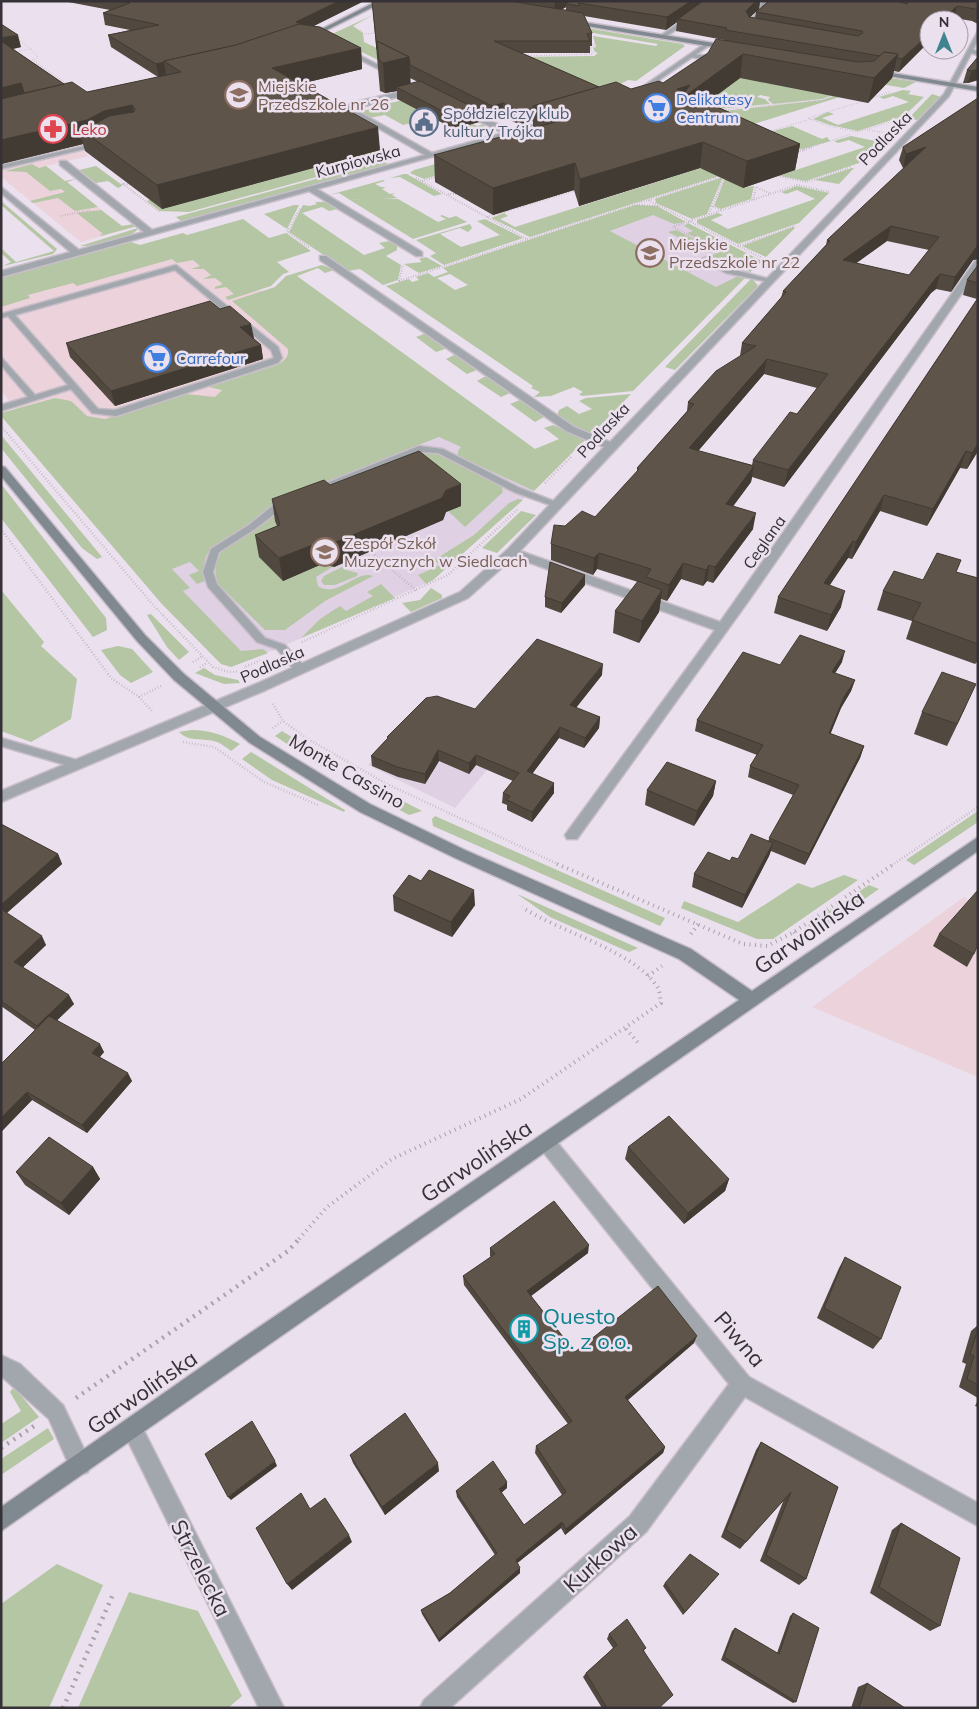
<svg xmlns="http://www.w3.org/2000/svg" width="979" height="1709" font-family="Mulish,sans-serif">
<style>
.commercial{fill:#ecd3db}
.built{fill:#e0d0e3}
.green{fill:#b4c6a4;fill-rule:evenodd}
.lines{fill:none;stroke-linecap:round;stroke-linejoin:round}
.lane-casing{stroke:#c7bdc8;stroke-width:3}
.street-casing{stroke:#c7bdc8;stroke-width:3}
.secondary-casing{stroke:#c7bdc8;stroke-width:3}
.path-far4{stroke:#aaa1ab;stroke-width:1;stroke-dasharray:0.5 2;stroke-linecap:butt}
.path-far3{stroke:#aaa1ab;stroke-width:2;stroke-dasharray:0.5 2;stroke-linecap:butt}
.path-far2{stroke:#aaa1ab;stroke-width:2.5;stroke-dasharray:0.5 2.5;stroke-linecap:butt}
.path-far1{stroke:#aaa1ab;stroke-width:4;stroke-dasharray:1 4.5;stroke-linecap:butt}
.path{stroke:#aaa1ab;stroke-width:4.5;stroke-dasharray:2 5.5;stroke-linecap:butt}
.lane{fill:#a1a7ac;fill-rule:evenodd}
.street{fill:#a1a7ac;fill-rule:evenodd}
.secondary{fill:#808990;fill-rule:evenodd}
.wall{fill:#51483f;fill-rule:evenodd}
.shaded-wall{fill:#423b33}
.building{fill:#5e5449;stroke:#423b33;fill-rule:evenodd}
.labels{text-anchor:middle;dominant-baseline:central;stroke-width:5;stroke-linejoin:round;paint-order:stroke}
.far-education-label{font-size:16px;fill:#785e54;stroke:#ebe0ed;text-anchor:start}
.far-shop-label{font-size:16px;fill:#366cbe;stroke:#ebe0ed;text-anchor:start}
.far-service-label{font-size:16px;fill:#4e5e75;stroke:#ebe0ed;text-anchor:start}
.far-health-label{font-size:16px;fill:#be3a42;stroke:#ebe0ed;text-anchor:start}
.far-street-label{font-size:16px;fill:#353136;stroke:#ebe0ed}
.street-label{font-size:19px;fill:#353136;stroke:#ebe0ed}
.near-street-label{font-size:22px;fill:#353136;stroke:#ebe0ed}
.near-culture-label{font-size:22px;fill:#0d838f;stroke:#ebe0ed;text-anchor:start}
</style>
<rect width="100%" height="100%" fill="#ebe0ed"/>
<g class="commercial">
<path d="M1,124l152,10 -69,17 5,5 -43,10 19,15 11,-2 -9,3 55,44 12,-2 3,2 -56,16 -80,-65z"/>
<path d="M199,245l63,46 73,60 -113,39 -7,8 -163,54 -51,-61v-90z"/>
<path d="M964,897l14,11v169l-166,-70z"/>
</g>
<g class="built">
<path d="M652,207l108,56 -53,50 -165,-69z"/>
<path d="M439,437l23,10 -4,4v5l75,34 -100,90 -161,71 -55,9 -56,-57 -27,-33 146,-70z"/>
<path d="M429,698l88,36 -62,74 -87,-43z"/>
</g>
<g class="green">
<path d="M373,15l-20,11 10,7 1,9 42,20 -12,6 -44,-22 -33,-5z"/>
<path d="M556,23l126,21 3,2 -49,35 -8,-1 -11,6 -30,3 -68,-32 75,-1 4,-3 -3,-1 -2,-4 3,-1 -3,-11 63,10 2,-2 -100,-17z"/>
<path d="M742,76l81,18 10,-9 8,7 -19,7 -49,5 -5,-4 2,-3 -10,-2 -3,2 8,2 5,5 -53,5 -42,-23z"/>
<path d="M883,77l33,5 -12,6 -23,-4 -143,45 -15,-18 100,-11z"/>
<path d="M903,90l8,1 -3,3 16,3 -20,19 -46,15 -28,-6 -17,-6 15,-7 6,2 -12,4 16,7 71,-23 -16,-6 -9,3 -5,-2z"/>
<path d="M932,94l9,3 -23,23 -10,-1z"/>
<path d="M416,97l61,29 6,-2 4,5 -18,4 -37,-15 -29,7 -18,-10 -16,3 -11,-6 1,-4 5,-2 -2,1 4,3 12,-3 -9,-2 7,-2 6,2z"/>
<path d="M792,126l30,13 5,-2 3,4 -27,8 -72,-6z"/>
<path d="M851,136l29,6 -21,21 -53,18 -35,-7 16,-1 78,-26 -16,-7 -11,3 -4,-2z"/>
<path d="M369,140l21,12 -1,5 -200,55 -29,-1 -13,-10 11,-5 -6,5 10,8 217,-59z"/>
<path d="M471,154l14,8 -61,17 -14,-6 4,-3z"/>
<path d="M687,156l38,18 -195,63 -39,-19 13,-5 4,3 -8,3 15,8 189,-60 -15,-8 -11,4 -3,-3z"/>
<path d="M382,161l6,3 -207,57 -5,-4z"/>
<path d="M32,164l7,4 7,-2 19,15 11,-2 -9,3 31,25 -23,4 -17,-13 -25,5 -3,-2 35,-9 -4,-3 -11,2 -24,-19 -21,-1z"/>
<path d="M96,166l26,19v1l-4,2 -10,-7 -12,2 -17,-13z"/>
<path d="M852,168h2l-15,16 -24,-4z"/>
<path d="M404,174h3l35,20 -8,2 -34,-19 -10,1z"/>
<path d="M726,176l17,12 11,-2 -3,13 -30,10 -7,-3z"/>
<path d="M723,177l-16,37 -15,5 -36,-16 -1,-4z"/>
<path d="M383,180l2,1 -10,3 6,3h5l-4,2 8,5 5,-1 -3,2 5,3 -47,2 -11,-7 -10,2z"/>
<path d="M797,186l32,7 -30,30 -61,21 -41,-21v-3l21,-7 5,2 -12,5 17,9 87,-30 -18,-9 -11,4 -5,-2z"/>
<path d="M378,198l20,1 40,23 8,-3 -6,-3 2,-1 7,3 7,-2 11,6 -54,17 -63,-39z"/>
<path d="M1,201l56,48 -4,5 -50,12 8,-4 -10,-9v-5l15,14 38,-11 -53,-46z"/>
<path d="M315,202h12l11,7 -9,2 -7,-4 -20,6 62,42 21,-7 -6,-5 11,-2 7,4v5l-11,6 15,9 -3,15 -15,5 -23,-16 -12,2 -59,-39 14,-27 7,1 7,-2z"/>
<path d="M294,205h5l-12,24 -23,-15z"/>
<path d="M635,205l22,1 29,16 -12,2 -21,-9 -43,16 106,56 24,-12 7,1 -114,115 -51,5 -3,-2 4,-2 -9,-5 -23,9 -17,1 6,-5 -9,-4 2,-2 -147,-100 23,-7 3,3 7,-2 -3,-3 12,-4 6,4 14,-5 -5,-4zM450,274l18,11 -13,5 -18,-12z"/>
<path d="M101,210l21,16 12,-2 3,2 -36,10 -1,-1 3,-1 -26,-21z"/>
<path d="M243,219l26,19 17,-5 25,18 -34,11 12,10 -6,2 -12,12 -43,14 -3,-3 9,-3 -8,-7 -11,2v-2l8,-3 -8,-6 -12,1 8,-4 -7,-6h-13l9,-3 -7,-6 -16,3 -5,-4 -95,27 -4,-3 -45,12 2,3 -29,9v-29l130,-36 9,3 43,-12 4,2z"/>
<path d="M485,219l38,19 -79,27 -14,-9 6,-3 -20,-13 54,-16 2,4 -4,4 -8,-4 -20,6 21,13 39,-12 -23,-14z"/>
<path d="M688,223l74,38 -12,11 -41,-16 13,-5 -35,-18 6,-2 -9,-5z"/>
<path d="M138,228c-4,11 -47,19 -58,18z"/>
<path d="M795,228l-29,29 -24,-11 51,-19z"/>
<path d="M676,230l40,20v1l-7,2 -41,-21z"/>
<path d="M426,257l16,9 -23,7 -15,-9 18,-2 -3,-3z"/>
<path d="M322,265l12,5 -9,3 -7,-5 -21,8 238,173 24,-10 -15,-11 9,-3 32,15 -51,51 -76,-35v-5l3,-4 -22,-10 -163,65 -29,24 -35,23 -6,7 -2,9 1,16 -8,3 -8,-9 10,-4 -9,-9 -18,7 18,19 -7,3 58,60 22,-2 5,4 -37,14 -10,-3 -60,-61 -160,-187v-3l54,-15 16,3 16,15 18,3 81,-25 29,3 7,-7 -13,-3 68,-22c7,-4 12,-8 11,-16l-56,-48 43,-14 11,-11z"/>
<path d="M752,278l6,8 -83,84 -10,-3z"/>
<path d="M424,334l5,1 16,14 -9,3 -20,-15z"/>
<path d="M454,355l4,1 19,14 -10,4 -21,-15z"/>
<path d="M484,377h6l20,16 -9,4 -24,-16z"/>
<path d="M631,394l-40,41 -34,-19 2,-6 8,-4 12,8 13,-5 -13,-8 7,-3z"/>
<path d="M520,400l3,1 21,16 -9,5 -25,-18z"/>
<path d="M1,435l101,122 -5,2 -15,-11 -81,-100z"/>
<path d="M420,452l17,2 64,30 2,8 -38,35 -17,-16 13,-5 -47,-38z"/>
<path d="M1,484l105,134 1,12 -14,7 -92,-119z"/>
<path d="M518,499l5,1 -90,80 -7,4 -8,-9 22,-10 -6,-5 40,-25 35,-32z"/>
<path d="M283,506l-7,17 1,3 50,39 7,1 -18,11 2,9c18,13 40,-17 55,-10l-48,25 -40,29h-20l-47,-46c-11,-36 14,-39 38,-55 9,-7 18,-16 27,-23z"/>
<path d="M521,511l15,4 -39,38 -15,-5z"/>
<path d="M352,562l-6,8 12,3 -1,3 -22,9h-11l-3,-4 3,-5z"/>
<path d="M381,584l14,14 -94,40 19,-19 20,-13 6,5 27,-15 -6,-4z"/>
<path d="M431,588l11,7v3l-31,14 -9,-9 18,-3z"/>
<path d="M1,590l43,52 -3,4 36,33 -6,40 -40,23 -30,-11z"/>
<path d="M151,614l38,38 -10,8 -12,-13 -20,-32z"/>
<path d="M118,646l14,3 21,23 -22,11 -11,-8 -19,-25z"/>
<path d="M204,668l11,7 23,5 2,3 -16,1 -29,-11z"/>
<path d="M191,730c19,0 32,5 49,14l-9,7c-4,-3 -9,-7 -14,-9 -14,-5 -27,1 -38,-10z"/>
<path d="M282,731l55,34 -16,1 -46,-30z"/>
<path d="M251,752l94,58 -1,2 -72,-32 -30,-21z"/>
<path d="M357,777l65,34 -13,4 -52,-28z"/>
<path d="M978,811v11l-64,43 -8,-5z"/>
<path d="M435,816l230,102 -5,8 -227,-100 -1,-7z"/>
<path d="M844,875l14,5 -85,59h-16l-76,-31 3,-7 54,21 60,-39 14,5z"/>
<path d="M869,885l10,4 -64,44 -7,-8z"/>
<path d="M517,894l121,54 -9,4 -79,-35z"/>
<path d="M14,1387l25,30 -38,26v-19l20,-13 -11,-19z"/>
<path d="M48,1428l6,11 -53,36v-16z"/>
<path d="M57,1564l46,21 -54,123h-47l-1,-104z"/>
<path d="M129,1592l69,19 44,85 -14,12h-150z"/>
</g>
<g class="lines">
<defs>
<g id="lane">
<path d="M691,15l2,3 -29,20h-4v-2z"/>
<path d="M969,49l9,2v4l-11,-3z"/>
<path d="M692,54l25,3 3,2 -3,2 -27,-4z"/>
<path d="M100,140l3,2 -6,4 -96,23v-4l92,-21z"/>
<path d="M1,187l79,64v4h-6l-73,-62z"/>
<path d="M706,257l25,12 42,11 -4,2 -43,-9 -23,-12 -1,-2z"/>
<path d="M176,265l102,82 4,11 -4,5 -162,53 -24,-3 -21,-24 -70,22v-6l27,-8 -27,-32v-8l34,38 33,-10 -60,-69 -7,2v-4zM175,270l96,80 3,8 -159,52 -17,-1 -83,-94z"/>
<path d="M419,446l24,3 77,39 41,16 -2,2h-6l-39,-14 -76,-39 -18,-1 -103,40h-6l-2,-2z"/>
<path d="M286,498l3,1v4l-34,26 -36,23 -6,20 4,12 48,54 20,7 19,21 1,3 -5,4 -4,-1 -19,-23 -20,-7 -49,-55 -5,-15 8,-23 38,-24 27,-22z"/>
<path d="M1,738l79,23 2,3 -6,4 -75,-22z"/>
</g>
<g id="street">
<path d="M763,1h7l-4,4 1,6 -12,10h-4v-2l10,-9 -1,-6z"/>
<path d="M978,31v9l-29,56 -429,455 200,71 255,-361 3,-1v10l-231,333 -170,236h-10l-2,-4 150,-205 -201,-73 -46,41 -202,92 -265,112v-11l255,-107 204,-92 48,-43 96,-102 -38,-16 -246,-171v-4h6l248,171 36,15 334,-348z"/>
<path d="M706,43l5,1 -72,50h-4v-2z"/>
<path d="M343,47l55,28 1,1 -5,1 -53,-27z"/>
<path d="M417,88l2,3 -65,18 78,44 71,-20 -45,-22v-4h6l47,24 41,-11 4,2 -239,67 105,63v4h-6l-107,-65 -308,86v-6l143,-39 -84,-67v-4h6l86,69 273,-75 -80,-46 6,-6z"/>
<path d="M546,1134l6,2 197,241 229,126v23l-233,-129 -99,135 -196,176h-30l4,-8 206,-184 99,-132 -189,-236 -3,-6 3,-6z"/>
<path d="M1,1355l19,9 43,41 28,59 -3,8 -8,3 -8,-3 -23,-53 -48,-43z"/>
<path d="M132,1417l7,4 145,287h-25l-134,-273 -4,-7 4,-7z"/>
</g>
<g id="secondary">
<path d="M377,1h8l-76,38 -5,-1z"/>
<path d="M570,20l162,26 3,2 -3,2 -164,-27z"/>
<path d="M873,70l105,17v4l-107,-18z"/>
<path d="M1,466l4,1 140,168 39,39 76,63 110,67 95,46 226,99 61,42 226,-154v14l-977,680v-24l236,-165 502,-342 -60,-41 -224,-101 -95,-46 -110,-69 -76,-63 -37,-39 -136,-165z"/>
</g>
</defs>
<use href="#lane" class="lane-casing"/>
<use href="#street" class="street-casing"/>
<use href="#secondary" class="secondary-casing"/>
<g class="path-far4">
<path d="M360,30l5,4 12,-1"/>
<path d="M31,49l7,8 -6,3 38,26"/>
<path d="M14,52l17,-3 -14,-10"/>
<path d="M524,56l69,-2 -3,-6 4,-1 -1,-4"/>
<path d="M870,99l20,-7"/>
<path d="M864,101l-56,17 20,8 30,6 39,-12"/>
<path d="M721,110l101,-10 14,-5"/>
<path d="M867,130l19,3"/>
<path d="M767,132l44,-13"/>
<path d="M809,148l42,-14"/>
</g>
<g class="path-far3">
<path d="M804,150l9,-3"/>
<path d="M795,153l9,-3 -7,-1"/>
<path d="M773,175l34,7 44,-15"/>
<path d="M416,178l111,61"/>
<path d="M422,181l17,-5"/>
<path d="M122,184h11"/>
<path d="M123,184l37,28"/>
<path d="M448,194h13"/>
<path d="M649,200l72,-24"/>
<path d="M753,200l3,-13 15,7"/>
<path d="M637,205l21,1"/>
<path d="M712,206l13,-30"/>
<path d="M300,209l-13,23 23,16"/>
<path d="M709,214l3,-8 9,4"/>
<path d="M60,216l31,-6"/>
<path d="M487,217l89,-27"/>
<path d="M690,221l107,-36 33,7"/>
<path d="M674,226l15,-4"/>
<path d="M673,227l30,15"/>
<path d="M738,246l57,-20"/>
<path d="M679,265l9,-3"/>
<path d="M679,265l12,7"/>
<path d="M399,281l249,-81 118,60"/>
<path d="M399,281l4,-16"/>
</g>
<g class="path-far2">
<path d="M1,426l153,180 59,61 16,5 16,-1"/>
<path d="M545,483l26,-26"/>
<path d="M1,529l110,149 28,19 14,15"/>
<path d="M370,551l47,40"/>
<path d="M302,642l146,-67 69,-65"/>
<path d="M193,662l10,-6"/>
<path d="M200,667l7,-4"/>
<path d="M249,672l-5,-5 18,-7"/>
<path d="M139,697l22,-11"/>
<path d="M273,704l10,17 23,17 81,46 173,81"/>
<path d="M273,728l10,-7"/>
<path d="M183,742l31,5 50,35 54,23"/>
<path d="M892,865l86,-58"/>
</g>
<g class="path-far1">
<path d="M557,864l186,80 24,2 27,-14 100,-68"/>
<path d="M794,932l9,8"/>
<path d="M691,934l7,-10"/>
<path d="M648,976l14,-10"/>
<path d="M626,1029l14,16"/>
<path d="M299,1239l28,-32 65,-48 129,-60 140,-96c-1,-5 -1,-11 -3,-15 -22,-37 -99,-56 -136,-81"/>
</g>
<g class="path">
<path d="M76,1398l212,-147 12,-13"/>
<path d="M1,1448l33,-22"/>
<path d="M63,1708l51,-116"/>
</g>
<use href="#lane" class="lane"/>
<use href="#street" class="street"/>
<use href="#secondary" class="secondary"/>
</g>
<g class="wall">
<path d="M63,1h301l-50,25 47,22 1,21 -62,15 80,66 -218,59 -77,-58 -2,-7 -82,20v-140l20,23 -8,2 51,35 23,8 71,-15 -47,-30 -3,-12 22,-5 -25,-5 -2,-12 7,-3z"/>
<path d="M372,1h388l-1,8 -9,8 5,1 1,-6 13,-11h209v23l-6,-3 -18,-3 -2,2h-23l-30,52 -5,-1 -2,7 -24,25 -128,-25 -33,24 93,42 -5,26 -52,18 -43,-20 -121,38 -5,-16 -81,25 -58,-33 -1,-27 99,-27v-7l-13,4 -18,-9 -10,3 -13,-7v10l-25,7 -57,-30v-8l-12,2 -5,-2zM566,7v4l-5,-1zM584,16l82,14 11,-8 -1,9 48,9 -16,13 -45,30 -32,6 -32,-2 -77,-34h68v-7h2v-13zM410,78l8,4 -8,2z"/>
<path d="M978,57v23l-10,3h-5l4,-13z"/>
<path d="M978,98v161l-5,1 -22,32 -15,-3 -5,4 -147,194 -32,-10 -1,5 -18,24 20,23 -40,54 -6,-2 -4,5 -22,-7 -14,22 -6,-2 -2,13 -20,31 -26,-10 2,-22 23,-29 -41,-13 -4,6 -42,-15v-16l14,-18 30,-9 42,-45v-4l50,-57 1,-9 52,-46 2,-13 39,-45 2,-7 43,-46 1,-5 78,-73 -2,1 -4,-8 4,-13zM887,241l42,9 -20,25 -53,-12zM764,374l53,14 -20,26 -44,46 -1,5 -54,-14z"/>
<path d="M978,265v186l-11,18 -7,-1 -33,58 -47,-15 -28,48 -4,-1 -19,27 12,22 -14,24 -53,-18 4,-16 199,-298 -14,-4 4,-15z"/>
<path d="M253,338l8,7 2,14 -148,47 -45,-49 -4,-14 188,-5z"/>
<path d="M330,485l131,21 -15,6 -3,8 -109,47 -12,-3 -39,17 -24,-24 -4,-22 22,-9 -2,-5 -3,-22z"/>
<path d="M961,560l-5,12 22,6v83l-3,3 -69,-25 6,-18 -35,-11 6,-19 40,-11z"/>
<path d="M585,585l-24,28 -16,-6v-10z"/>
<path d="M842,662l-7,11 20,7 -4,11 -10,17 -11,26 34,12 -4,12 -55,107 -34,-14 -2,5 -27,52 -50,-21 2,-13 44,-15 30,-18 25,-46 -45,-18 2,-11 7,-11 -62,-24 2,-11 83,-55z"/>
<path d="M602,675l-26,33 24,9 -1,11 -15,20 -25,-10 -27,36 22,19 -22,29 -25,-12v-5l-5,-2 1,-10 10,-12 -37,-16 -7,9 -30,-13 -14,23 -27,-7 -26,-11 -1,-10 16,-17v-2l88,-28z"/>
<path d="M966,706l-19,40 -33,-12 8,-22z"/>
<path d="M716,781l-3,15 -19,30 -49,-21 2,-15z"/>
<path d="M1,824l57,30 4,10 -55,49 39,32 -23,22 51,37 -17,16 47,32 -4,5 32,24 -45,52 -55,-33 -31,32 34,-102 -34,-24z"/>
<path d="M393,896l82,9 -23,32 -58,-26z"/>
<path d="M939,934l35,20 -7,13 -34,-21z"/>
<path d="M628,1147l101,32 -4,12 -41,33 -59,-65z"/>
<path d="M93,1167l7,12 -31,36 -44,-30 -9,-13z"/>
<path d="M490,1248l98,5 -57,43 44,56 119,-9 -66,57 37,47 -2,6 -98,82 -4,-7 -44,35 3,10 -81,69 -17,-28 -1,-4 29,-17 45,-38 -38,-58 -1,-6 51,-3 -6,4 23,33 38,-30 -27,-42 1,-7 32,-22 -104,-139 -1,-9 28,-19 -1,-1z"/>
<path d="M845,1257l36,82 -8,10 -56,-31 22,-50z"/>
<path d="M978,1325v73l-19,-11 7,-23 -4,-2 9,-31z"/>
<path d="M978,1400v7l-3,-1z"/>
<path d="M761,1442l77,45 -32,92 -7,6 -39,-24 24,-62 -44,50 -19,-12 35,-87z"/>
<path d="M350,1455l89,16 -54,44 -32,-52z"/>
<path d="M901,1523l39,103 -10,5 -60,-38 22,-63z"/>
<path d="M719,1574l-36,41 -20,-29 2,-3z"/>
<path d="M793,1613l3,89 -3,1 -72,-43 11,-29 3,-3 42,25 13,-37z"/>
<path d="M609,1634l37,14 -2,2 15,58h-57l-19,-31 3,-4 27,-25 -6,-9z"/>
<path d="M867,1683l38,25h-54l7,-21z"/>
</g>
<g class="shaded-wall">
<path d="M339,1h25l-63,31 -5,-10z"/>
<path d="M556,1h19l-9,3v3l-12,7 1,-12z"/>
<path d="M691,1h11l-1,4 -23,14 -1,3 -11,8 1,-13z"/>
<path d="M756,1h4l-1,8 -15,14 2,-12z"/>
<path d="M957,6l-3,12 -2,2h-10z"/>
<path d="M929,33v9l-30,30 3,-13z"/>
<path d="M18,35l3,12 -19,4 -1,-13z"/>
<path d="M361,48l1,21 -87,21 -3,-22z"/>
<path d="M743,54l-3,24 -55,41 -8,-30z"/>
<path d="M898,54l-6,24 -24,25 6,-25z"/>
<path d="M409,57l2,30h-15l1,4 -12,2 -2,-30z"/>
<path d="M164,62l2,13 -7,2 -3,-13z"/>
<path d="M978,69v11l-10,3 4,-12z"/>
<path d="M21,83l4,13 -24,6v-14z"/>
<path d="M503,103l-1,13 -10,3v-13z"/>
<path d="M132,105l5,22 -58,1 4,16 -82,20v-24l103,-29z"/>
<path d="M533,108v13l-13,4 1,-13z"/>
<path d="M479,110v12l-25,7v-12z"/>
<path d="M378,127l2,23 -218,59 -5,-24z"/>
<path d="M703,142l-3,26 -121,38 1,-27z"/>
<path d="M800,144l-5,26 -52,18 4,-27z"/>
<path d="M926,147l-3,14 -20,7 3,-14z"/>
<path d="M575,163l-1,27 -81,25v-27z"/>
<path d="M891,226l-4,15 -47,34 3,-15z"/>
<path d="M978,245v14l-5,1 -22,32 4,-15z"/>
<path d="M940,274l-4,15 -5,4 -147,194 4,-17 148,-192z"/>
<path d="M251,324l3,14 -11,3 -3,-14z"/>
<path d="M261,345l2,14 -148,47 -4,-15z"/>
<path d="M767,359l-3,15 -77,90 2,-16z"/>
<path d="M978,444v7l-11,18 5,-16z"/>
<path d="M966,451l-6,17 -33,58 6,-17z"/>
<path d="M754,466l-3,16 -28,38 3,-16z"/>
<path d="M461,484v22l-15,6 -3,8 -109,47 -3,-23 115,-54z"/>
<path d="M884,495l-4,16 -28,48 4,-17z"/>
<path d="M756,513l-3,16 -40,54 2,-16z"/>
<path d="M853,541l-5,17 -28,42 4,-17z"/>
<path d="M320,542l2,22 -39,17 -4,-23z"/>
<path d="M599,553l-2,16 -4,6 1,-17z"/>
<path d="M683,563l-2,16 -14,22 2,-16z"/>
<path d="M709,565l-2,16 -4,5 3,-16z"/>
<path d="M585,575v10l-24,28 1,-10z"/>
<path d="M662,590l-3,22 -20,31 3,-22z"/>
<path d="M845,591l-4,16 -14,24 4,-16z"/>
<path d="M845,651l-3,11 -13,21 3,-11z"/>
<path d="M603,664l-1,11 -33,41 1,-11z"/>
<path d="M855,680l-4,11 -10,17 -15,37 3,-12 15,-36z"/>
<path d="M976,684l-10,22 -19,40 10,-22z"/>
<path d="M600,717l-1,11 -15,20 1,-10z"/>
<path d="M560,727l-1,11 -33,44 1,-11z"/>
<path d="M864,746l-4,12 -55,107 4,-11z"/>
<path d="M438,750l1,11 -14,23v-10z"/>
<path d="M476,755v10l-7,9v-11z"/>
<path d="M716,781l-3,15 -19,30 3,-15z"/>
<path d="M554,783v10l-22,29v-10z"/>
<path d="M773,843l-4,13 -27,52 3,-13z"/>
<path d="M58,854l4,10 -59,52 -2,-3v-8z"/>
<path d="M474,890l1,15 -23,32 -1,-15z"/>
<path d="M42,936l4,9 -27,26 -5,-9z"/>
<path d="M69,995l5,9 -32,31 -5,-9z"/>
<path d="M100,1044l4,8 -8,9 -4,-8z"/>
<path d="M128,1073l4,8 -45,52 -5,-8z"/>
<path d="M27,1092l5,8 -31,32v-14z"/>
<path d="M93,1167l7,12 -31,36 -8,-12z"/>
<path d="M729,1179l-4,12 -41,33 4,-11z"/>
<path d="M589,1245l-1,8 -61,46v-8z"/>
<path d="M697,1336l-3,7 -71,61 2,-7z"/>
<path d="M665,1447l-2,6 -98,82 1,-6z"/>
<path d="M275,1461l2,5 -46,34 -3,-3z"/>
<path d="M438,1463l1,8 -54,44 -3,-8z"/>
<path d="M507,1482v6l-8,7v-6z"/>
<path d="M562,1522l-1,6 -46,37 1,-5z"/>
<path d="M349,1535l3,7 -60,48 -5,-6z"/>
<path d="M520,1568v5l-81,69v-3z"/>
</g>
<g class="building">
<path d="M123,1h216l-43,21 4,2 -64,21 -72,16v1l-8,2 -48,-29 51,-10 -56,-12 27,-10z"/>
<path d="M372,1h138l73,12 9,20 -5,1 3,7h-96l105,46 -66,19v2l-12,4 -18,-9 -11,3 -82,-41 -1,-8 -32,-16v8z"/>
<path d="M571,1h120l-24,16 -89,-14 2,3 -14,-2z"/>
<path d="M703,1h53l-10,10 3,6 109,19 5,-3 -1,-2 -106,-19 13,-11h126l12,3 3,-3h68v9l-3,-1 -18,-3 -15,14h-13v13l-27,26 -5,-1 1,-4 -14,-2 -4,4 -155,-26 2,-2 -49,-9z"/>
<path d="M1,24l17,11 -17,3z"/>
<path d="M299,24l21,3 41,21 -89,20 106,59 -221,58 -78,-57 14,-3 16,-9 25,-4 1,-3 -3,-4 -28,6 -17,9 -86,20v-41l71,-17 15,10 94,-20 -17,-11 72,-16z"/>
<path d="M716,39l141,23 17,-1 10,-9 14,2 -24,24 -131,-24 -55,40 112,50 -53,17 -44,-19 -123,37 -5,-16 -82,25 -59,-33 129,-35 -30,-14 83,-24 15,7 28,-8 4,2 45,-30zM690,85l-5,7 -8,-3z"/>
<path d="M1,41l63,43 -40,9 -3,-10 -20,5z"/>
<path d="M377,41l32,16 -26,6 -4,-3z"/>
<path d="M978,57v12l-6,2 -5,-1z"/>
<path d="M420,81l59,29 -25,7 -58,-30z"/>
<path d="M978,98v147l-23,32 -15,-3 -4,4 -148,192 -35,-10 37,-48 7,2 31,-40 -61,-15 -78,89 65,18 -28,38 30,9 -41,54 -6,-2 -3,5 -23,-7 -14,22 -23,-8 5,-8 -52,-16 -5,5 -43,-14 3,-19 11,1 17,-15 13,6 44,-48 -2,-1 57,-64 -6,-2 28,-31 40,-25 -14,-3 44,-51 -3,-1 47,-50 -3,-1 99,-93 -20,7 -3,-7zM891,226l48,11 -30,38 -66,-15z"/>
<path d="M978,265v18l-11,-3z"/>
<path d="M978,298v146l-6,9 -6,-2 -33,58 -49,-14 -28,47 -3,-1 -29,42 21,8 -14,24 -53,-18z"/>
<path d="M210,301l10,8 10,-3 21,18 -11,3 21,18 -150,46 -45,-48z"/>
<path d="M419,451l42,33 -15,6 -4,8 -111,46 -11,-2 -41,16 -24,-23 25,-10 -8,-26 52,-19 6,5z"/>
<path d="M937,553l24,7 -5,12 22,6v66l-66,-24 9,-17 -38,-12 11,-20 29,9z"/>
<path d="M550,562l35,13 -23,28 -17,-6z"/>
<path d="M638,581l24,9 -20,31 -27,-10z"/>
<path d="M800,635l45,16 -13,21 23,8 -11,17 -15,36 35,13 -55,108 -40,-16 30,-53 -49,-19 13,-21 -66,-25 46,-68 37,13z"/>
<path d="M537,639l66,25 -33,41 30,12 -15,21 -25,-11 -33,44 27,12 -22,29 -25,-12 3,-4 -7,-3 16,-20 -43,-18 -7,8 -31,-13 -13,24 -28,-7 -26,-11 17,-18 -1,-1 39,-39 11,-2 38,13z"/>
<path d="M942,672l34,12 -19,40 -35,-12z"/>
<path d="M667,762l49,19 -19,30 -50,-21z"/>
<path d="M1,824l57,30 -57,51z"/>
<path d="M751,834l22,9 -28,52 -51,-21 14,-22 22,9 2,-4 6,2z"/>
<path d="M429,870l45,20 -23,32 -58,-26 16,-21 12,6z"/>
<path d="M978,890v54l-4,10 -35,-20z"/>
<path d="M1,909l41,27 -28,26 55,33 -32,31 -36,-25z"/>
<path d="M49,1016l51,28 -8,9 36,20 -46,52 -55,-33 -26,26v-54z"/>
<path d="M669,1116l60,63 -41,34 -60,-66z"/>
<path d="M49,1137l44,30 -32,36 -45,-31z"/>
<path d="M554,1201l35,44 -62,46 48,61 83,-66 39,50 -72,61 40,50 -99,82 -4,-7 -46,38 4,8 -81,71 -18,-29 29,-17 47,-40 -41,-62 37,-30 14,21 -8,7 25,36 42,-33 -30,-46 36,-25 -109,-145 32,-22 -5,-6z"/>
<path d="M845,1257l56,30 -20,52 -57,-31z"/>
<path d="M978,1329v56l-11,-6 7,-23 -4,-2z"/>
<path d="M405,1413l33,50 -56,44 -32,-52z"/>
<path d="M252,1421l23,40 -47,36 -23,-43z"/>
<path d="M761,1442l77,45 -32,92 -40,-24 25,-63 -45,50 -20,-12z"/>
<path d="M301,1493l9,16 15,-11 24,37 -62,49 -31,-56z"/>
<path d="M901,1523l59,35 -20,68 -61,-39z"/>
<path d="M690,1554l29,20 -34,38 -20,-29z"/>
<path d="M793,1613l26,15 -23,74 -72,-45 11,-29 44,26z"/>
<path d="M627,1619l19,29 -3,2 30,45 -14,13h-52l-21,-35 31,-28 -8,-11z"/>
<path d="M867,1683l38,25h-46z"/>
</g>
<defs>
<symbol id="school-ring" viewBox="-11 -11 22 22"><circle r="9.5" fill="#ebe0ed" stroke="#8d6e63" stroke-width="1.5"/><path d="M0-5L7-2L0 1L-7-2ZM-4 1L0 2.5L4 1V4Q0 6-4 4Z" fill="#8d6e63"/></symbol>
<symbol id="supermarket-ring" viewBox="-11 -11 22 22"><circle r="9.5" fill="#ebe0ed" stroke="#3f7fe0" stroke-width="1.5"/><path d="M-6-5.5h2.5l.6 2H6L4.5 2H-2.5L-4.4-4H-6ZM-1.5 3.2a1.3 1.3 0 1 0 .1 0ZM3 3.2a1.3 1.3 0 1 0 .1 0Z" fill="#3f7fe0"/></symbol>
<symbol id="civic-ring" viewBox="-11 -11 22 22"><circle r="9.5" fill="#ebe0ed" stroke="#5c6f8a" stroke-width="1.5"/><path d="M-.6-6.5H3V-4.5H.6V-3L4-1V1h2V6H-6V1h2V-1L-.6-3ZM-1.2 2.5V6h2.4V2.5Z" fill="#5c6f8a"/></symbol>
<symbol id="pharmacy-ring" viewBox="-11 -11 22 22"><circle r="9.5" fill="#ebe0ed" stroke="#e0444e" stroke-width="1.5"/><path d="M-2-6h4v4h4v4h-4v4h-4v-4h-4v-4h4Z" fill="#e0444e"/></symbol>
<symbol id="building-ring" viewBox="-11 -11 22 22"><circle r="9.5" fill="#ebe0ed" stroke="#0f9aa8" stroke-width="1.5"/><path d="M-4-6H4V6H1V3H-1V6H-4ZM-2.5-4.3h1.7v1.8h-1.7ZM.8-4.3h1.7v1.8H.8ZM-2.5-1h1.7V.8h-1.7ZM.8-1h1.7V.8H.8Z" fill="#0f9aa8"/></symbol>
</defs>
<g fill-rule="evenodd">
<use href="#school-ring" x="223" y="79" width="32" height="32"/>
<use href="#supermarket-ring" x="641" y="92" width="32" height="32"/>
<use href="#civic-ring" x="408" y="106" width="32" height="32"/>
<use href="#pharmacy-ring" x="37" y="113" width="32" height="32"/>
<use href="#school-ring" x="634" y="237" width="32" height="32"/>
<use href="#supermarket-ring" x="141" y="342" width="32" height="32"/>
<use href="#school-ring" x="309" y="536" width="32" height="32"/>
<use href="#building-ring" x="508" y="1313" width="32" height="32"/>
</g>
<g class="labels">
<g class="far-education-label">
<text x="258" y="86">Miejskie<tspan x="258" dy="18">Przedszkole nr 26</tspan></text>
<text x="669" y="244">Miejskie<tspan x="669" dy="18">Przedszkole nr 22</tspan></text>
<text x="344" y="543">Zespół Szkół<tspan x="344" dy="18">Muzycznych w Siedlcach</tspan></text>
</g>
<g class="far-shop-label">
<text x="676" y="99">Delikatesy<tspan x="676" dy="18">Centrum</tspan></text>
<text x="176" y="358">Carrefour</text>
</g>
<g class="far-service-label">
<text x="443" y="113">Spółdzielczy klub<tspan x="443" dy="18">kultury Trójka</tspan></text>
</g>
<g class="far-health-label">
<text x="72" y="129">Leko</text>
</g>
<g class="far-street-label">
<text transform="translate(885 138) rotate(-46)">Podlaska</text>
<text transform="translate(358 161) rotate(-15)">Kurpiowska</text>
<text transform="translate(603 430) rotate(-47)">Podlaska</text>
<text transform="translate(764 542) rotate(-55)">Ceglana</text>
<text transform="translate(272 664) rotate(-24)">Podlaska</text>
</g>
<g class="street-label">
<text transform="translate(347 771) rotate(30)">Monte Cassino</text>
</g>
<g class="near-street-label">
<text transform="translate(809 932) rotate(-35)">Garwolińska</text>
<text transform="translate(476 1161) rotate(-34)">Garwolińska</text>
<text transform="translate(740 1339) rotate(49)">Piwna</text>
<text transform="translate(142 1392) rotate(-35)">Garwolińska</text>
<text transform="translate(600 1558) rotate(-42)">Kurkowa</text>
<text transform="translate(201 1568) rotate(63)">Strzelecka</text>
</g>
<g class="near-culture-label">
<text x="543" y="1316">Questo<tspan x="543" dy="25">Sp. z o.o.</tspan></text>
</g>
</g>
<rect width="979" height="1709" fill="none" stroke="#353136" stroke-width="5"/>
<g transform="translate(944 35)"><circle r="24" fill="#ebe0ed" stroke="#a29aa4"/>
<path d="M0-4L9 19L0 12L-9 19Z" fill="#3f8590"/>
<text y="-8" font-size="14" font-weight="bold" text-anchor="middle" fill="#353136">N</text>
</g>
</svg>
